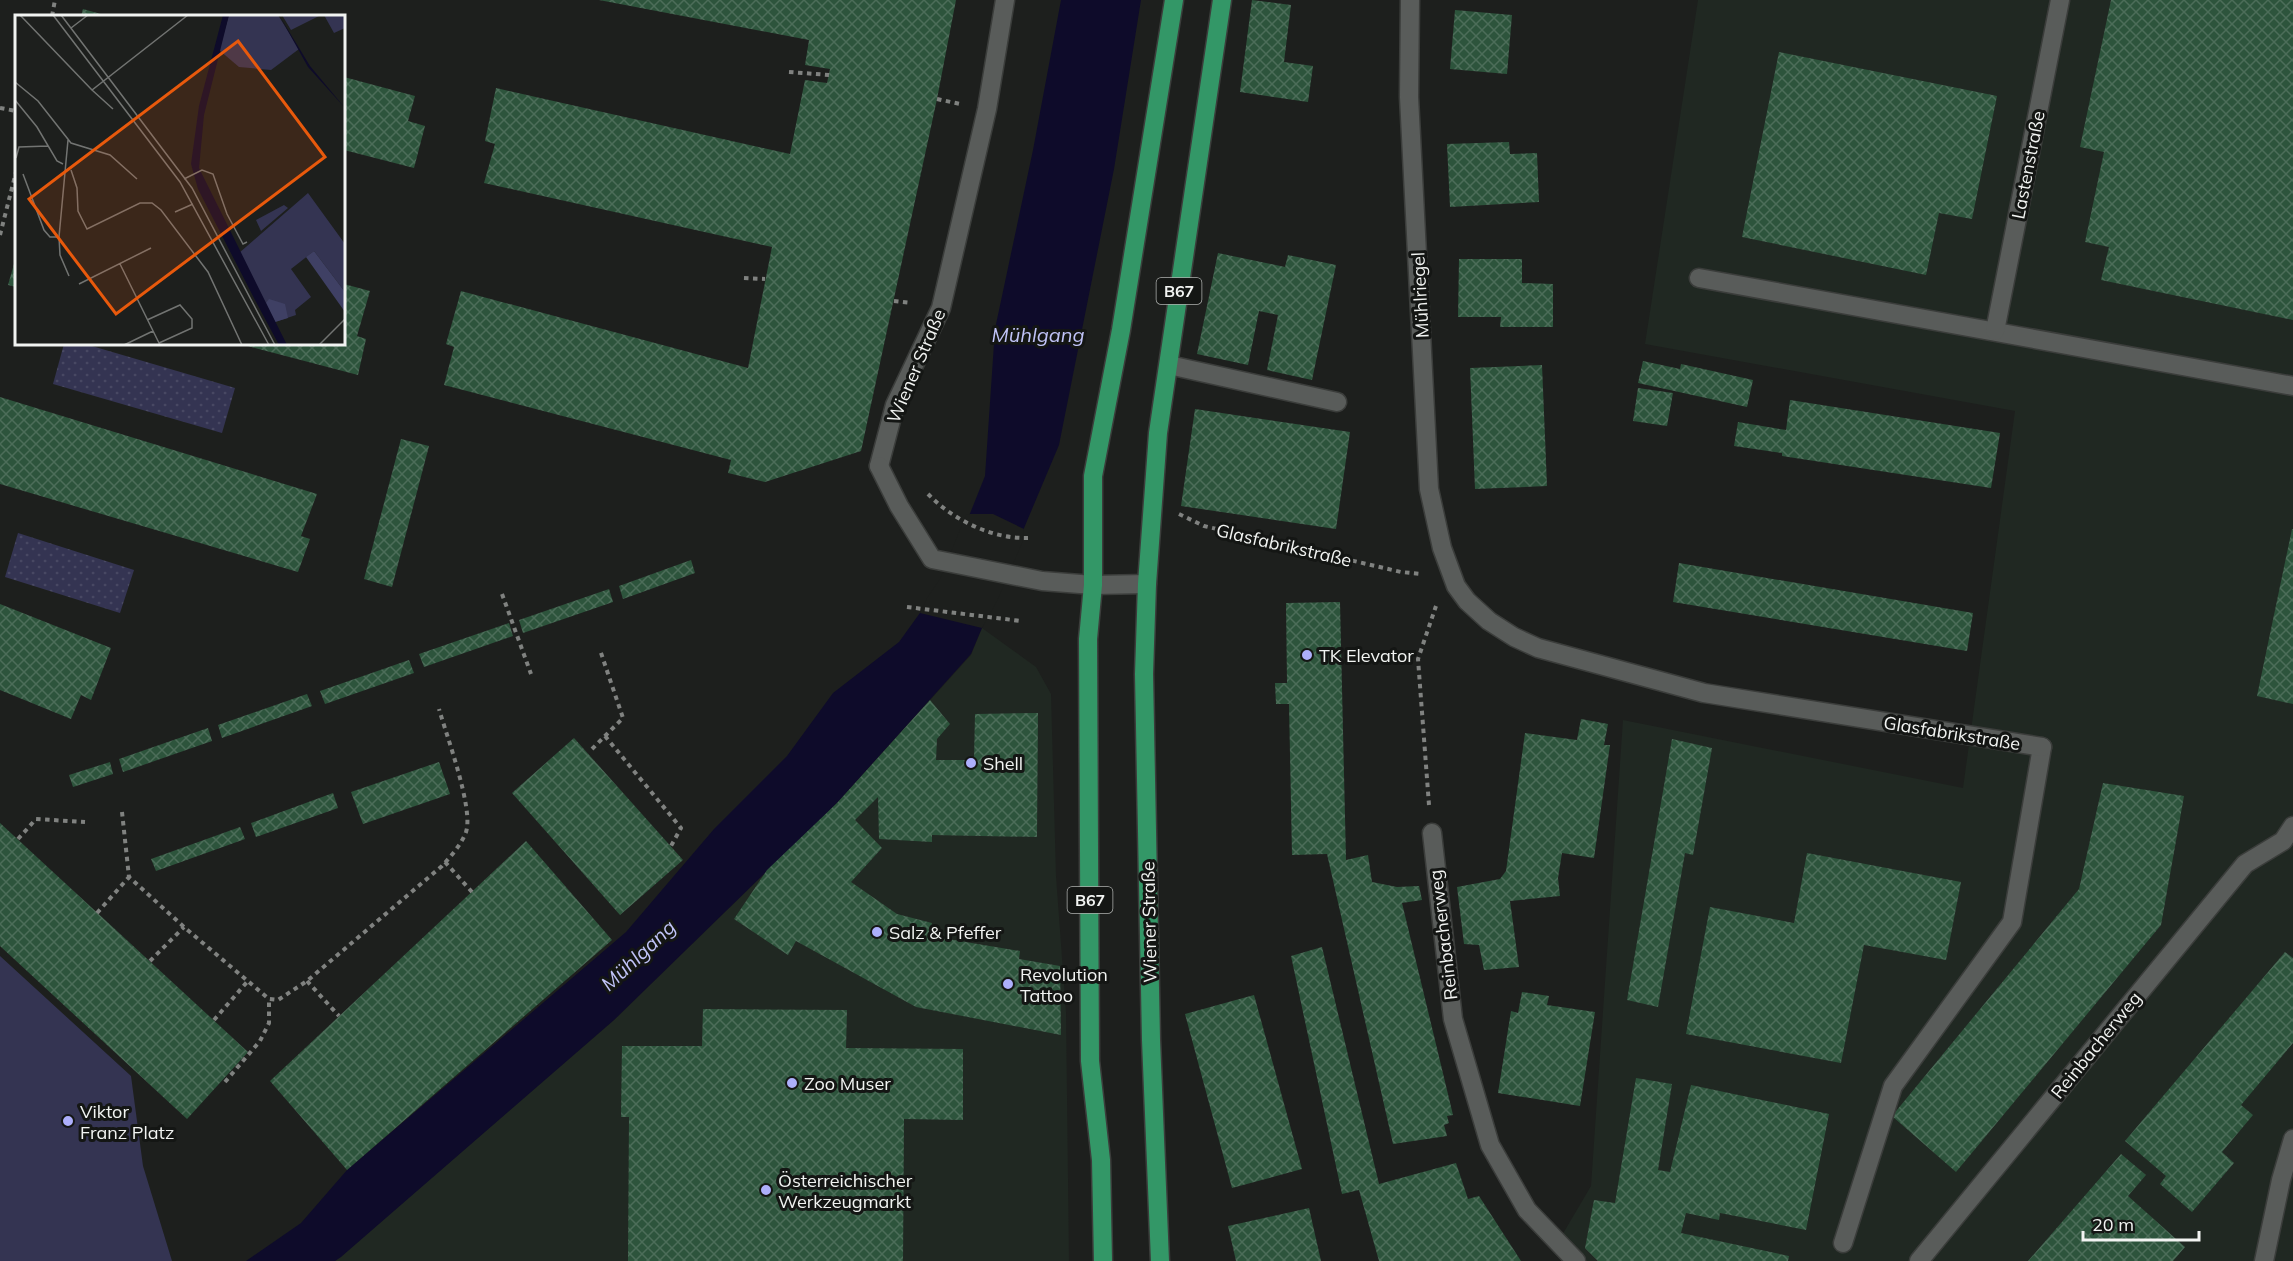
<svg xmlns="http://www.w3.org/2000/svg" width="2293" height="1261" font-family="Mulish,sans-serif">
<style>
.built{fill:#202822}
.grass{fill:url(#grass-dots)}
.garden{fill:#343452}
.water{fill:#0e0b2a}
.pier{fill:#1d1f1d}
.building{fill:url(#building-cross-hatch)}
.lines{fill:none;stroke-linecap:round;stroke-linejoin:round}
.lane-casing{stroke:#3b3d3b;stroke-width:21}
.street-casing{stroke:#3b3d3b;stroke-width:21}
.primary-casing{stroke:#3b3d3b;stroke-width:21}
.path{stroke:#808280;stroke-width:4;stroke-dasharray:4.5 4.5;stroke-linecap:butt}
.lane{stroke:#595c5a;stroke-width:18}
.street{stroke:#595c5a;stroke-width:18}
.primary{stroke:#339767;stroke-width:18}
.poi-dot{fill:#adaffb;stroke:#141614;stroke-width:2}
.labels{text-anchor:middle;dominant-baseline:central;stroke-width:6;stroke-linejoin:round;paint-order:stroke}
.shield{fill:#141614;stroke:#afb1af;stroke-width:1.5}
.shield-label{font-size:16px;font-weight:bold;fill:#f2f4f2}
.street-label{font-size:18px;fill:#f2f4f2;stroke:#141614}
.poi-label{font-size:18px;fill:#f2f4f2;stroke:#141614;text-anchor:start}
.water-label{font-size:20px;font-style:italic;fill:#c0c3f7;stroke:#141614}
.inset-road{fill:none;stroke:#727472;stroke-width:1.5}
.view{fill:#e8590c;fill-opacity:0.15;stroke:#e8590c;stroke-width:3}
.inset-edge{fill:none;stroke:#f2f4f2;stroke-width:3}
</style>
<defs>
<pattern id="grass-dots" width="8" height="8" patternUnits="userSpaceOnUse" patternTransform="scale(1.5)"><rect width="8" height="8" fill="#343452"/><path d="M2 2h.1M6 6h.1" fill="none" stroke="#484863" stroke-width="1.8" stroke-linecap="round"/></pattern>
<pattern id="building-cross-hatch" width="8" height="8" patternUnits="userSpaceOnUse" patternTransform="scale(1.5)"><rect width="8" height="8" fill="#2d543c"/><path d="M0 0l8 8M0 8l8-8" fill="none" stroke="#4c6d59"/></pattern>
</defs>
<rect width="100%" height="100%" fill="#1d1f1d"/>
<g class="built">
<path d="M1698,0h595v1261h-717l-18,-19 33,-56 32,-466 340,68 52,-377 -370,-67z"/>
<path d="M982,628l54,39 15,27 5,182 10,136 3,249h-734l279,-241 223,-217 134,-148z"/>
</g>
<g class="grass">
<path d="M64,344h21l150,44 -13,45 -169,-49z"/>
<path d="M18,533l116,37 -14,43 -115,-36z"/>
</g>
<path class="garden" d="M0,956l131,120 12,90 29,95h-172z"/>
<path class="water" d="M1061,0h80l-27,169 -55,276 -88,209 -134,149 -223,217 -273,237 -6,4h-89l55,-38 46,-53 279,-238 88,-103 73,-73 46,-63 66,-51 44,-61 42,-105 10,-147 38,-179z"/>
<path class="pier" d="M970,514h23l31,15 -2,14 -25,58 -15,27 -62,-15 7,-15 13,-19 26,-64z"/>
<g class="building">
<path d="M599,0h357l-19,99 -76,352 -96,31 -37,-9 3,-13 -287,-75 10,-38 -8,-3 15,-53 287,77 24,-121 -288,-64 11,-39 -10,-3 11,-53 294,66 15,-74 22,3 3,-14 -25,-4 4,-25z"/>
<path d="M1252,0l39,5 -7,57 29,4 -5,36 -68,-10z"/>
<path d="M2111,0h182v320l-192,-40 8,-33 -24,-5 19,-90 -24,-5z"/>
<path d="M83,9l25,7h-27z"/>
<path d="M1455,10l57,5 -5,59 -57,-5z"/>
<path d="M1779,52l218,44 -25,123 -33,-6 -13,62 -184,-38z"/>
<path d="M344,77l71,19 -7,25 17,5 -11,42 -70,-18z"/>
<path d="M1509,142l1,12 27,-1 2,49 -89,5 -3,-63z"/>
<path d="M1218,253l67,14 3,-12 48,10 -24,115 -45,-10 11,-55 -19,-4 -11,54 -51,-11z"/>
<path d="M16,257v30l-8,-2z"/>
<path d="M1459,259h63v24l31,1v43h-53l1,-10h-43z"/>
<path d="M344,284l26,7 -13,45 9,3 -8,36 -118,-31h104z"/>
<path d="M1643,361l37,8 1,-5 72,16 -6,27 -109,-24z"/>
<path d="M1542,365l5,121 -72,3 -5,-121z"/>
<path d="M1638,388l35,5 -6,33 -34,-5z"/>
<path d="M0,397l317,97 -16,42 9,3 -12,33 -298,-88z"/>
<path d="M1790,400l210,33 -9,55 -209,-32v-3l-48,-7 4,-24 48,8z"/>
<path d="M1195,409l155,23 -14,97 -155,-23z"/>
<path d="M401,439l28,7 -37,141 -28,-8z"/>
<path d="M2292,529h1v175l-36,-8z"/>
<path d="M691,560l4,13 -72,26 -4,-13z"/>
<path d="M1679,563l294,50 -6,38 -294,-49z"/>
<path d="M609,589l4,13 -90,31 -4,-13z"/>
<path d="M1340,602l6,258 22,-5 4,27 25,5 22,-1 3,14 -20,3 51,212 -6,1 2,7 -5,2 3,11 -54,8 -66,-290 -35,1 -3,-151h-13l-1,-21h12l-1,-80z"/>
<path d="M0,604l111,44 -20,52 -10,-5 -10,24 -71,-29z"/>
<path d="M509,623l4,13 -89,31 -5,-13z"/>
<path d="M409,660l5,13 -89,31 -5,-13z"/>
<path d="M307,694l5,12 -90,32 -4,-13z"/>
<path d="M930,700l20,24 -13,15 -1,21h38l1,-46 63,-1 -1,124 -105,-2v7l-53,-3 -1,-42 -23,23 27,28 -31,34 46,32 35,9 -2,13 90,15 -1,8 41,7 1,69 -145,-28 -120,-66 -8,14 -54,-36 33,-49 70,-67z"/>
<path d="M1581,719l27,5 -4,21h6l-16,113 -32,-5 -4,25 2,18 -50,5 9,66 -35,3 -5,-25 -15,-1 -7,-57 43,-8 6,-8 19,-138 52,7z"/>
<path d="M208,728l4,13 -89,31 -4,-13z"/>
<path d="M574,738l109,122 -63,55 -108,-122z"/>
<path d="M1672,739l40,9 -19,107 -8,-2 -27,154 -31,-7z"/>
<path d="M110,762l3,12 -40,13 -4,-12z"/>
<path d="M439,762l11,32 -87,30 -12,-32z"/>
<path d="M2103,783l81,13 -23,129 -205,247 -64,-56 187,-227z"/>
<path d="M333,793l5,15 -82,29 -5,-14z"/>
<path d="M0,823l248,229 -61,67 -187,-173z"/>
<path d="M240,827l5,12 -89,32 -5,-12z"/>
<path d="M526,841l86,99 -265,230 -77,-89z"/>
<path d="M1807,853l154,29 -15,78 -82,-15 -23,118 -155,-29 24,-127 84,16z"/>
<path d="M1322,947l57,237 77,-21 12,36 11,-3 42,65h-142l-20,-71 -17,4 -51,-238z"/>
<path d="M2285,952l8,6v85l-52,62 12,10 -31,37 12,11 -42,49 -32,-28 6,-8 -41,-35z"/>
<path d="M1522,992l27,4 -2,9 48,7 -15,94 -82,-13 13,-82 7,2z"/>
<path d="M1254,995l48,174 -70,19 -47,-174z"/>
<path d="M703,1009l144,1 -1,38 117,1v71l-59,-1 -1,142h-275l1,-144h-8l1,-71h80z"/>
<path d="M1636,1078l36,6 -14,86 12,2 21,-87 138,29 -23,116 -86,-17 -1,7 -33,-7 -5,20 108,23 -1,5h-190l-13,-13 9,-48 21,3z"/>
<path d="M2121,1154l25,21 -18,21 57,51 -12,14h-145z"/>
<path d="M1309,1208l12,53h-85l-8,-35z"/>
</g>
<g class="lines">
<defs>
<g id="lane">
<path d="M1699,278l594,108"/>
<path d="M1995,331l65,-331"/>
<path d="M1169,365l168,37"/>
<path d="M879,466l16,-61 46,-97 46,-199 18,-109"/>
<path d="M1843,1243l50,-157 119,-164 30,-175"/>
<path d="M1919,1261l326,-397 38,-23 10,-15"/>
<path d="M2264,1261l17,-81 12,-41"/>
</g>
<g id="street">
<path d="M1410,0l-1,97 20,392 13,59 14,38 11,15 22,20 25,16 24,11 166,45 338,54"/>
<path d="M879,466l20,40 33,53 110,22 51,4 54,-1"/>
<path d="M1432,833l21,186 37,126 37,65 49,51"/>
</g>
<g id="primary">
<path d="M1103,1261l-2,-101 -11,-99 -2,-422 5,-54v-109l28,-146 53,-330"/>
<path d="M1160,1261l-9,-221 -7,-366 3,-90 11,-151 64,-433"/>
</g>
</defs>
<use href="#lane" class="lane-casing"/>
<use href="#street" class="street-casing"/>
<use href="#primary" class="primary-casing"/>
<g class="path">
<path d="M52,16l3,-16"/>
<path d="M789,72l40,3"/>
<path d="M937,99l23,5"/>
<path d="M0,108l16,3"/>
<path d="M0,235l16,-63"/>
<path d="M744,278l21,1"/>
<path d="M894,301l17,2"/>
<path d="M928,494c25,26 64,45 100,44"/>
<path d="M1179,514l25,12 197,46 21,2"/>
<path d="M502,594l29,80"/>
<path d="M907,607l114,14"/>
<path d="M605,736l76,92 -10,18"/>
<path d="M592,749l31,-31 -23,-68"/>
<path d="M1429,805l-11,-146 18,-53"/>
<path d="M122,812l7,65 55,50 85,72 9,1 29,-19 135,-115c9,-10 19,-21 24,-34 8,-23 -20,-98 -27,-123"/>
<path d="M18,839l18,-20 49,3"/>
<path d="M445,862l27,30"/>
<path d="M97,913l32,-36"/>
<path d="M150,961l34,-34"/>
<path d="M307,981l32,35"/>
<path d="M214,1020l33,-38"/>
<path d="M225,1082l35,-41 9,-18v-24"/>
</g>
<use href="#lane" class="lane"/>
<use href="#street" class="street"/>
<use href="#primary" class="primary"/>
</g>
<g class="poi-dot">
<circle cx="1307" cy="655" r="6"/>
<circle cx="971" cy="763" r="6"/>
<circle cx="877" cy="932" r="6"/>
<circle cx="1008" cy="984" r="6"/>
<circle cx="792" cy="1083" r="6"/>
<circle cx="68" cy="1121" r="6"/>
<circle cx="766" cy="1190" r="6"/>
</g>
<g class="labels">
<g class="shield">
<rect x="1156.5" y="278" width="45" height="26" rx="4.5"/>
<rect x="1067.5" y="887" width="45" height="26" rx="4.5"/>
</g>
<g class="shield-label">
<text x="1179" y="291">B67</text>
<text x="1090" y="900">B67</text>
</g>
<g class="street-label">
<text transform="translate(2028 165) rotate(-79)">Lastenstraße</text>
<text transform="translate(1420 295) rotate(-93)">Mühlriegel</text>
<text transform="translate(916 366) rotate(-67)">Wiener Straße</text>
<text transform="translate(1284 545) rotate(13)">Glasfabrikstraße</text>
<text transform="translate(1952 733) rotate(9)">Glasfabrikstraße</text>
<text transform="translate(1149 922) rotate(-91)">Wiener Straße</text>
<text transform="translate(1443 935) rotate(-97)">Reinbacherweg</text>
<text transform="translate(2096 1045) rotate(-51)">Reinbacherweg</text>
</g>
<g class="poi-label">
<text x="1319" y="655">TK Elevator</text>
<text x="983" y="763">Shell</text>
<text x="889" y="932">Salz &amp; Pfeffer</text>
<text x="1020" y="974">Revolution<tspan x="1020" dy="21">Tattoo</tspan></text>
<text x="804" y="1083">Zoo Muser</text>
<text x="80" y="1111">Viktor<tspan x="80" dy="21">Franz Platz</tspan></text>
<text x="778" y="1180">Österreichischer<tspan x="778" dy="21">Werkzeugmarkt</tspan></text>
</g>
<g class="water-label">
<text x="1038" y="334">Mühlgang</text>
<text transform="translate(638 955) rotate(-43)">Mühlgang</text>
</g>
</g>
<g transform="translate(15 15)">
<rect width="330" height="330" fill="#1d1f1d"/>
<path d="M267,0h39l-30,15zM293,178l37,51v48l-31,-41 -23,18 20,28 -16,13 1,5 -21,7 -36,-69zM269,190l4,3 -27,23 -5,-11z" fill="#343452"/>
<path d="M299,236l31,41v20l-39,-55zM254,284l16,5 3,14 -13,4 -9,-19z" fill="#3f4064"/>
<path d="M214,0h49l21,34 -28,21 -32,-3 -20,-17zM309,0h21v13l-11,5z" fill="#343452"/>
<path d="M208,0h6l-25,100 -5,53 88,177h-8l-24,-45 -57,-111 -7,-25 8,-58zM264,0l31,51 35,42 -37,-41z" fill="#0e0b2a"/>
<path class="inset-road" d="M5,0l72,75 96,-75M38,0l127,167 89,163M46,0l131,173 83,157M56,13l17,-13M0,67l23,19 33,42 39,12 27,24M77,75l21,19M0,85l22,27 20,34 6,3M53,125l-9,97 1,18 9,21M1,143l3,-11 29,-1M56,155l6,18 1,23 9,18 53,-26h12l9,7 47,62 34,73M8,159l21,56 6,7h9M169,164l18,-9 11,4 14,40 16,30 4,-2M160,197l18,-8M105,249l40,81M64,269l72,-36M132,305l33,-15 12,14v9l-33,15M109,330l29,-14M304,330l26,-26"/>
<path class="view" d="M223,26l87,116 -209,157 -87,-115z"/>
<rect width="330" height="330" class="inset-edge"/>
</g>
<path d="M2083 1231v9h116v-9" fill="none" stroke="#f2f4f2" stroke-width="3"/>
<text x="2092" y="1231" font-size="18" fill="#f2f4f2" stroke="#141614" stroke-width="4.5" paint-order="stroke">20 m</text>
</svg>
